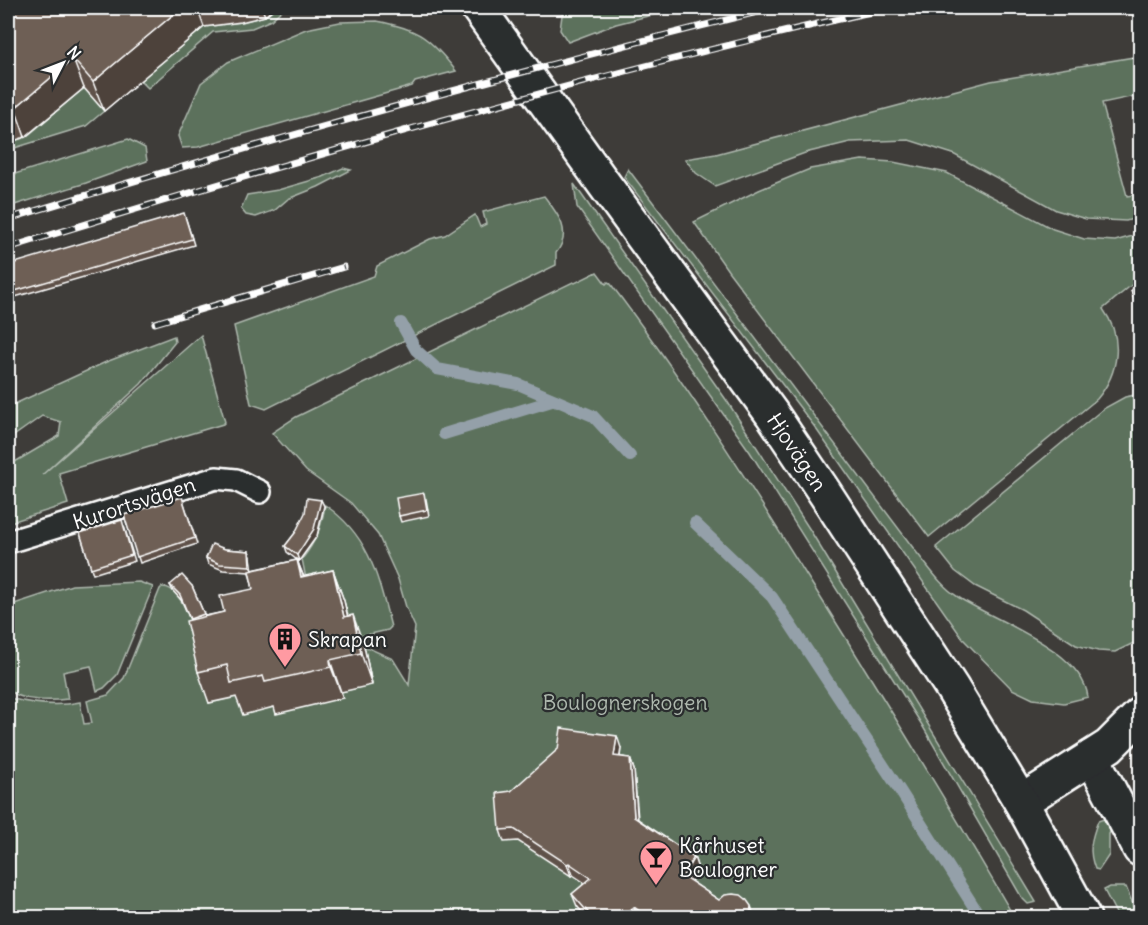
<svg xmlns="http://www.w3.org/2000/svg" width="1148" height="925" font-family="Delius,sans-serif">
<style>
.green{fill:#5c715c;stroke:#aeb8ae;stroke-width:1.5}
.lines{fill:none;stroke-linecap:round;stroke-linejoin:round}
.stream{stroke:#94a0a9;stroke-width:12}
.lane-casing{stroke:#fff;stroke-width:26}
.street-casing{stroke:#fff;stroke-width:38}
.secondary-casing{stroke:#fff;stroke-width:38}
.lane{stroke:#2a2d2e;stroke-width:21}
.street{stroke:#2a2d2e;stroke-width:33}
.secondary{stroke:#2a2d2e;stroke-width:33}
.rail-casing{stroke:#fff;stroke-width:7}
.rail{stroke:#2a2d2e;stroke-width:4.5;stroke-dasharray:14;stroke-linecap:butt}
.wall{fill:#5f5148;stroke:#fff;stroke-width:1.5}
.shaded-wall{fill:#4d423b;stroke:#fff;stroke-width:1.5}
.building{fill:#6e5e54;stroke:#fff;stroke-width:1.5}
.labels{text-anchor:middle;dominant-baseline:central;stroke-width:4.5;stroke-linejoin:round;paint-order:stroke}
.street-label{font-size:21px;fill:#fff;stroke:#2a2d2e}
.poi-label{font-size:21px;fill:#fff;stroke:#2a2d2e;text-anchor:start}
.park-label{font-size:21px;fill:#aeb8ae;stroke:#2a2d2e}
</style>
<rect width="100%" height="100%" fill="#3e3c39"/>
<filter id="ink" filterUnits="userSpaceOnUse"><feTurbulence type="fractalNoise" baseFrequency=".0167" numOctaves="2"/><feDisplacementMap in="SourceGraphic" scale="12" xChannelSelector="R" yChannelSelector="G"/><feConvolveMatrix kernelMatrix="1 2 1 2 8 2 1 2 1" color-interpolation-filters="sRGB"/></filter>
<g filter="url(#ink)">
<g class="green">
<path d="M274,8h10l-13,12 -19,8 -39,4 -65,56 -8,-8 64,-53 38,-5 23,-6z"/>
<path d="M563,8h117l-64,16 -48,18 -8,-12z"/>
<path d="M377,21c42,8 53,17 79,50l-41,11 -3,4 -214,61 -16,1 -4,-12 23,-53 27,-21 78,-33 34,-7z"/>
<path d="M1140,56v39l-38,8 25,93 13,-2v23l-14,4 -40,-2 -30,-9 -103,-56 -44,-14 -59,2 -45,11 -90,33 -19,-13 -11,-14 31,-5 275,-73z"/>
<path d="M84,88l20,23 -18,15 -78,24v-7l18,-6z"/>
<path d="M128,139l17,9 2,13 -61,22 -78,24v-31z"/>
<path d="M862,160l31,2 54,11 106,56 31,10 31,2 25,-7v44l-37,31c21,29 16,64 -6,90l-168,138 -200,-265 -35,-50 65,-32 51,-21z"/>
<path d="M343,168l8,2 -33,17 -30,12 -13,11 -19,7 -10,-2 -5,-6 6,-14 31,-5 45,-13z"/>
<path d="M628,169l289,384c13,16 24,33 41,44 36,24 124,52 130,100l-24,6 -31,-4 -21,-10 -49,-50 -149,-213 -190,-249z"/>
<path d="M574,184l153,217 83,129 226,372 -8,2 -6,-6 -100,-173 -172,-273 -173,-245z"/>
<path d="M544,196c14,18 29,36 12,57v12l-290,144 -15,-5 -17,-78 140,-50 3,-10 53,-27 15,-4 30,-20 5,12 6,-3 -3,-12z"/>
<path d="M597,272l9,12 2,-2 2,1c73,96 138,198 202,301 69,110 137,220 202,333l-1006,1v-218l1,-2c23,6 48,9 71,4l4,22 8,-1 -5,-22 21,-6 16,-17 36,-89 2,-2c30,-2 42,93 47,116l29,-6 37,10 67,-9 -1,-6 31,-8 -8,-38 29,13 16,26 6,-58 -9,-20 -8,-28 -20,-44 -27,-32 -45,-32 -34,-38 24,-16 277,-135 2,1z"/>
<path d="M201,335l24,87 -2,2 -164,49 9,31 -60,19v-57l51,-30 2,-14 -19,-6 -34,24v-33l98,-45 68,-26 1,6 -34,42 -99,91z"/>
<path d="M1140,394v246l-25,12 -17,-1 -22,-6 -53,-35 -48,-24 -20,-15 -19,-24 167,-138 22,-12z"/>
<path d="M325,505c45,31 53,72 66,122l-3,3 -35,8 -43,-39 -8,-40c14,-17 20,-33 23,-54z"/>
<path d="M139,582l14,5 -36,88 -13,13 -7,3 -6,-25 -28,6 5,27c-17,2 -48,3 -60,-10v-83l64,-21z"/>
<path d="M1104,819h7l5,3 -7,12v21l-10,15 -4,-1c-7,-18 -4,-30 3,-48z"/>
<path d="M1110,887h16l12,30h-20l-14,-27z"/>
</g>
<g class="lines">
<g class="stream">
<path d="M401,323l15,27 21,19 81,15 75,32 37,40"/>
<path d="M444,434l111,-34"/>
<path d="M695,523l77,74 127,192 82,129"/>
</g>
<defs>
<path id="lane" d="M8,542l208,-64 20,2 24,12"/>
<g id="street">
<path d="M1092,757l48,92"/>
<path d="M1021,802l88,-56 31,-31"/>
</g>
<path id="secondary" d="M478,8l126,176 168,230 53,79 127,195 69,114 63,116"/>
</defs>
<use href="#lane" class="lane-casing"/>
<use href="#street" class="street-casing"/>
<use href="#secondary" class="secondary-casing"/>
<use href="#lane" class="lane"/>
<use href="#street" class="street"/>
<use href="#secondary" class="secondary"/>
<defs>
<g id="rail">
<path d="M8,219c253,-77 508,-148 766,-211"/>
<path d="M8,248c290,-89 583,-174 880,-240"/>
<path d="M155,323l189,-56"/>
</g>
</defs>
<use href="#rail" class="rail-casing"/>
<use href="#rail" class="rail"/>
</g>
<g class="wall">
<path d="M8,8h266l-9,8 -24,6 -37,5 -100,84 -20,-23 -59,49 -17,6z"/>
<path d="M186,219l8,26 -186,54v-34z"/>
<path d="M1140,283v28l-3,-3 -6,-17z"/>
<path d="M182,497l15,47 -57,19 -16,-48z"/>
<path d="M426,499l3,17 -28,6 -2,-6z"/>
<path d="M321,500l3,6 -7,30 -18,25 -2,-1 7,17 29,-7 11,31 4,15 16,30 8,39 -31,7 2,6 -67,16 -2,-7 -31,8 -7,-18 -27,6 -11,-31 -8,-52 -8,-19 -9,-10 -3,-6 22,1 13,30 19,-4 29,-23 -4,-17 -26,-2 -15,-6 -2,-6 19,-9 24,2 2,6 1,13 45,-10 -10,-8 -2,-6z"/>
<path d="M124,526l11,35 -42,13 -13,-41z"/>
<path d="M621,748l-1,9 10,1 4,12 4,49 56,38 4,12 -7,12 28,19 36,18h-168l-10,-12 -5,-12 13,-11 -12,-8 -2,1 -53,-35 -14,1 -4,-12 11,-39z"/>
</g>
<g class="shaded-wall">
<path d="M181,8h16l7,19 -100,84 -11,-29z"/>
<path d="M262,8h12l-9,8z"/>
<path d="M73,59l11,29 -59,49 -10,-29z"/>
<path d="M321,500l3,6 -7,30 -18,25 -2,-6z"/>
<path d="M249,551l2,6 2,15 -3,-6z"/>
<path d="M297,560l12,31 -8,-14z"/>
<path d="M333,570l11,31 11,47 -11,-31z"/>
<path d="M353,615l11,31 8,39 -11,-32z"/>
<path d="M330,660l11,32 2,6 -12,-31z"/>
<path d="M617,736l4,12 -3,20 -4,-12z"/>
<path d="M630,758l4,12 4,59 -4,-12z"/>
<path d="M694,857l4,12 -11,19 -4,-12z"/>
<path d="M569,863l4,12 -2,1 -4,-12z"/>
<path d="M751,906l4,12h-5z"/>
<path d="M634,907l4,11h-17z"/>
</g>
<g class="building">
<path d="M8,8h173l-88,74 -20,-23 -58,49 -7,2z"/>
<path d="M184,213l8,26 -184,54v-28z"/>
<path d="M1140,283v19l-9,-11z"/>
<path d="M424,493l3,17 -28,6 -3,-18z"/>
<path d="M182,497l13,41 -58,19 -13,-42z"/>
<path d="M307,498l14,2 -7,29 -17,26 -12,-9 10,-13 10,-20z"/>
<path d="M122,520l10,35 -41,13 -11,-35z"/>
<path d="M212,544l13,5 24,2 1,15 -30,-2 -14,-6z"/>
<path d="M297,560l4,17 32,-7 11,47 9,-2 8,38 -31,7 1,7 -66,15 -2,-6 -32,7 -4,-18 -29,7 -12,-51 38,-9 -4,-16 33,-7 -4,-18z"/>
<path d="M182,575l10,11 12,28 -14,5 -10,-24 -10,-10z"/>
<path d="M561,728l56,8 -3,20 16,2 4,59 60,40 -11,19 36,24 6,-5 8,-1 8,1 5,4 5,7 -1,12h-101l-15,-11 -13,11h-28l-21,-24 19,-16 -22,-15 -2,1 -53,-35 -14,1 -3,-37 14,-2 47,-42z"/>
</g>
</g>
<defs>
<symbol id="building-pin" viewBox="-11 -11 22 30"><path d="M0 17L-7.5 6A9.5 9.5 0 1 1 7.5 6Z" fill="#ff9aa2" stroke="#2a2d2e"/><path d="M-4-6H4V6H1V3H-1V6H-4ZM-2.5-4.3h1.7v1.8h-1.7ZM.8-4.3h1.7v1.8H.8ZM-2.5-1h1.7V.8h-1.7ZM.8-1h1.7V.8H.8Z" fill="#111"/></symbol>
<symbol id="bar-pin" viewBox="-11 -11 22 30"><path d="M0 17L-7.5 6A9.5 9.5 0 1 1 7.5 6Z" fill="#ff9aa2" stroke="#2a2d2e"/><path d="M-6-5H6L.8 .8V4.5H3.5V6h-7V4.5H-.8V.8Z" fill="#111"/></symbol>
</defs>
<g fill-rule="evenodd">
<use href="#building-pin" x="266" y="620" width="38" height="52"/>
<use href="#bar-pin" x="637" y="838" width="38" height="52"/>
</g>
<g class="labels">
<g class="street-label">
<text transform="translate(797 452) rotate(56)">Hjovägen</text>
<text transform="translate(134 503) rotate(-18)">Kurortsvägen</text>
</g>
<g class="poi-label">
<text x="308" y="639">Skrapan</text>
<text x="679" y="845">Kårhuset<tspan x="679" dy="24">Boulogner</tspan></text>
</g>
<g class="park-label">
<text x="625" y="702">Boulognerskogen</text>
</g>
</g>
<rect width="1148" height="925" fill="none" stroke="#2a2d2e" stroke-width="30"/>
<rect x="15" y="15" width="1118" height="895" fill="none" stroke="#fff" stroke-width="2" filter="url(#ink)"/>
<g transform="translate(63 63) rotate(48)" stroke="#2a2d2e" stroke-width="4.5" paint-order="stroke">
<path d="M0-4.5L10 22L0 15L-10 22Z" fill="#ffffff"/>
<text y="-9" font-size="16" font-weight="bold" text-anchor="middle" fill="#ffffff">N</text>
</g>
</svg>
